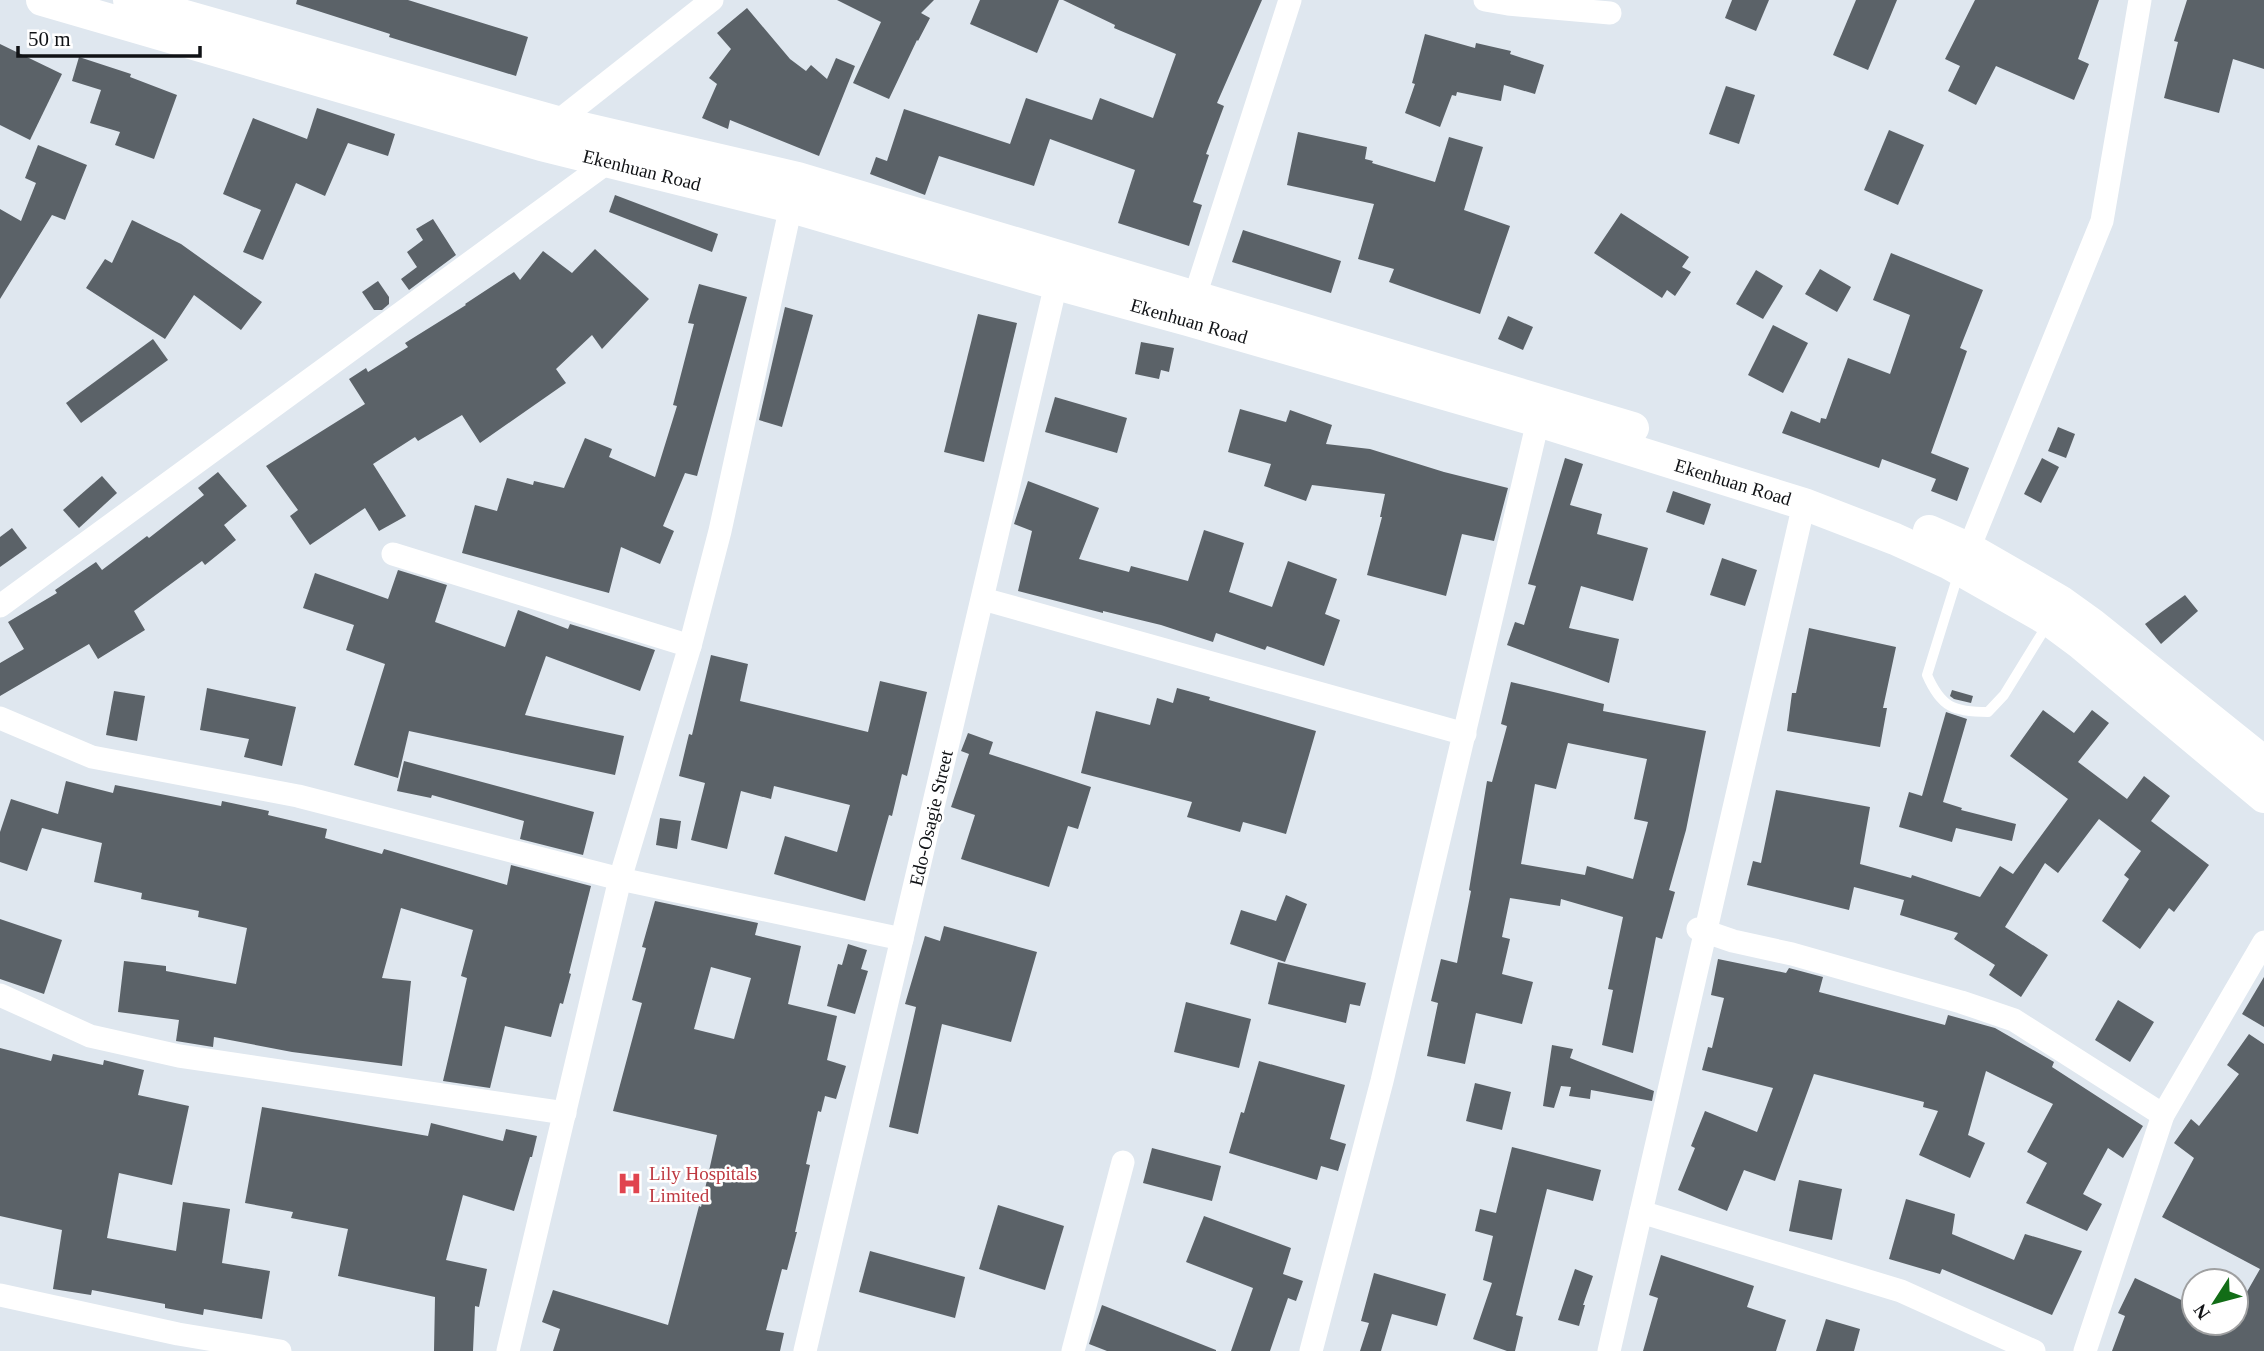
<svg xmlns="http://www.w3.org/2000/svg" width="2264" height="1351" font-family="'Times New Roman',serif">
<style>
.building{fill:#5b6268;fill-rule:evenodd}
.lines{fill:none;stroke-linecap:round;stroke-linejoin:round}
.service{stroke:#fff;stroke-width:10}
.minor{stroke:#fff;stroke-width:23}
.secondary{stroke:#fff;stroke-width:32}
.labels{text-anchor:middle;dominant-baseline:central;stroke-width:5;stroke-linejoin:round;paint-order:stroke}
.street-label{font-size:19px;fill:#101215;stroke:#fff}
.health-label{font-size:19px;fill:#be3a42;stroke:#fff;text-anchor:start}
</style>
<rect width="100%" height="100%" fill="#dfe7ef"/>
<g class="building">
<path d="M297,0h111l120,37 -12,39 -127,-39 1,-3 -94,-30z"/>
<path d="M837,0h97l-13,13 9,5 -12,23 -1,-1 -28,59 -36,-16 28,-61z"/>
<path d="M980,0h79l-22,53 -67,-29z"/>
<path d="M1063,0h199l-45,103 7,3 -18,48 3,1 -16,47 9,3 -13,41 -71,-23 17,-53 -85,-31 -16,47 -95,-30 -14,39 -55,-21 6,-17 11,4 17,-52 106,35 16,-46 66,22 8,-22 53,20 23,-64 -62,-26 1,-3z"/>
<path d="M1732,0h37l-13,31 -31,-13z"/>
<path d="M1856,0h41l-29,70 -35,-15z"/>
<path d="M1975,0h124l-21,59 11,5 -15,36 -78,-34 -20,39 -28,-14 12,-25 -15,-7z"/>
<path d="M2187,0h77v69l-31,-10 -14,54 -55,-15 14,-56 -4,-1z"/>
<path d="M747,8l43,51 16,12 5,-6 16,14 9,-21 19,8 -36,90 -89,-36 -2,9 -26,-11 15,-34 -8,-6 22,-29 -14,-16z"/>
<path d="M1425,34l50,14 1,-5 35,8 -1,3 34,11 -9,29 -31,-9 -3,16 -44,-9 -1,4 -4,-1 -12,32 -35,-14 10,-29 -3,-1z"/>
<path d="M0,44l62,30 -32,66 -30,-15z"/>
<path d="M79,57l52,17 -1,3 47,18 -23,64 -39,-14 5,-13 -30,-9 11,-33 -29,-9z"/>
<path d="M1726,86l29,9 -16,49 -30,-10z"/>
<path d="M317,108l78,26 -7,22 -40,-13 -23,53 -29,-13 -33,77 -20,-8 18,-42 -38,-16 30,-76 54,21z"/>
<path d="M1889,130l35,15 -26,60 -34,-15z"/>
<path d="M1298,132l69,15 -2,12 8,2 -1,2 63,19 14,-45 34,10 -19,63 46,16 -30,88 -91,-32 5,-13 -36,-10 16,-55 -87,-19z"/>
<path d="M38,145l49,20 -22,55 -13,-5 -52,84v-90l21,12 15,-38 -11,-5z"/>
<path d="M615,195l103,39 -6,18 -103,-40z"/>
<path d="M1621,213l68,44 -7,10 9,5 -16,24 -8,-6 -5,8 -68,-45z"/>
<path d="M433,219l23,36 -47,35 -8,-11 16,-12 -10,-15 16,-12 -7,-11z"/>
<path d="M132,220l49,24 81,58 -21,28 -47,-35 -29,44 -79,-51 19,-29 7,4z"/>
<path d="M1243,230l98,31 -10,32 -99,-31z"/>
<path d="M595,249l54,50 -47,50 -10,-14 -36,34 10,14 -86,60 -18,-28 -44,26 -3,-4 -42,27 33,52 -27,15 -14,-23 -55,37 -20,-29 8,-6 -32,-44 99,-62 -16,-25 17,-11 2,4 40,-25 -3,-4 61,-38 -1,-1 49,-32 6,8 23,-29 29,22z"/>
<path d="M1891,253l92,37 -23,58 7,3 -36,102 38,15 -12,33 -26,-10 5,-12 -54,-20 -3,9 -97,-35 9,-22 29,12 1,-5 5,1 22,-61 42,16 20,-59 -37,-15z"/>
<path d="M1820,269l31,18 -14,25 -32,-18z"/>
<path d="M1756,270l27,16 -20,33 -27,-15z"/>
<path d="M378,281l11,16v7l-7,6h-8l-12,-18z"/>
<path d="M699,284l48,13 -50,179 -12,-3 -22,53 11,5 -14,33 -39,-17 -12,46 -147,-40 13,-48 22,6 10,-33 26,7 1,-4 30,7 21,-50 27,11 -3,8 46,20 22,-71 -4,-1 21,-81 -6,-1z"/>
<path d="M785,307l28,8 -31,112 -23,-7z"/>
<path d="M978,314l39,9 -33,139 -40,-10z"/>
<path d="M1508,316l25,11 -10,23 -25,-11z"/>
<path d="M1773,325l35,18 -25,50 -35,-18z"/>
<path d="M153,339l15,21 -87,63 -15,-20z"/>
<path d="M1141,342l33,6 -5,24 -8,-2 -2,9 -24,-5z"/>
<path d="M1055,397l72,21 -10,35 -72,-21z"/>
<path d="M1240,409l46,13 4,-12 42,15 -6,19 44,5 74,23 64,16 -14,53 -32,-7 -16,62 -79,-21 15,-58h-2l5,-23 -73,-9 -6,16 -42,-15 7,-22 -43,-12z"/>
<path d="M2058,427l17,7 -9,24 -18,-7z"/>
<path d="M1565,458l18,6 -13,41 32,9 -5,20 51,14 -15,53 -52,-15 -12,42 50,11 -10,44 -102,-38 8,-23 9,3 12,-39 -8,-2z"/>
<path d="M2042,458l17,9 -18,36 -17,-9z"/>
<path d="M218,472l29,34 -23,19 12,15 -31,25 -3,-4 -68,50 11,19 -47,29 -9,-15 -89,52v-33l24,-14 -16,-27 49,-29 -2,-3 41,-28 6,8 45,-34 2,2 55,-43 -6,-7z"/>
<path d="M102,476l15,17 -38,35 -16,-18z"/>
<path d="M1028,481l71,27 -20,51 50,13 2,-6 57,15 16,-51 40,13 -15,49 43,15 16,-46 49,18 -12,35 15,6 -16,46 -57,-20 -2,4 -49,-17 -3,9 -52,-17 -58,-14v2l-85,-22 14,-60 -18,-7z"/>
<path d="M1673,491l38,13 -7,21 -38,-13z"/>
<path d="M12,528l15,20 -27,19v-30z"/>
<path d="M1722,558l35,12 -12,36 -35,-11z"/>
<path d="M398,570l49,15 -12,37 70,25 13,-37 50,19 2,-5 85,26 -15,41 -94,-35 -21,59 99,21 -9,39 -206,-44 -11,47 -44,-13 31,-101 -39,-14 8,-25 -51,-17 12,-35 73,26z"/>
<path d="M2185,595l13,16 -37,33 -16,-20z"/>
<path d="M1809,628l87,19 -13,61h4l-7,39 -93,-16 5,-38h4z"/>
<path d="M711,655l37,9 -8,37 128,31 12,-51 47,11 -20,84 -5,-2 -10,42 -3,-1 -24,86 -91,-27 11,-38 52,16 13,-47 -76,-19 -3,13 -30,-8 -14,58 -36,-9 14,-57 -26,-7 10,-42 3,1z"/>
<path d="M1511,682l93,22 -1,7 103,20 -20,99 -17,60 6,2 -13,47 -6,-2 -23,116 -31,-8 11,-55 -5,-1 15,-72 -62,-18 -1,7 -50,-8 -8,39 8,2 -8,35 31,8 -11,42 -46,-11 -11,51 -38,-8 11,-53 -7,-2 10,-42 16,4 14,-72 -2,-1 18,-109 5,1 15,-56 -6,-2zM1568,743l79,16 -13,60 14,3 -15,57 -46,-13 -2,9 -64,-11 14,-80 21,5z"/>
<path d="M207,688l89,19 -14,59 -38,-9 5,-18 -49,-9z"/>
<path d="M1177,688l33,9 -1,3 107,31 -30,103 -43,-12 -3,10 -53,-15 5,-15 -111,-29 15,-62 54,14 7,-27 16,5z"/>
<path d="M1952,690l21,6 -2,7 -17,-4 -4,-3z"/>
<path d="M114,691l31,5 -8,45 -31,-6z"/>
<path d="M2043,710l31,23 18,-23 17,13 -31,39 49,37 17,-23 26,20 -19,25 58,44 -35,47 -5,-4 -29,41 -38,-28 27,-42 -5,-4 17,-24 -42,-32 -41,54 -13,-10 -40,64 43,28 -27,42 -32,-22 6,-10 -41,-26 4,-6 -58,-18 4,-15 -50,-13 -5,23 -102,-25 6,-24 8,2 15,-73 94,17 -10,57 51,14 1,-3 68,22 20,-31 13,8 55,-75 -58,-43z"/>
<path d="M1946,712l21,7 -24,83 19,6 -1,2 55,14 -4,17 -56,-13 -4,14 -53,-15 10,-35 13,4z"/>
<path d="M968,733l25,9 -4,12 102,33 -13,42 -10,-3 -19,61 -88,-28 14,-44 -24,-8 18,-53 -8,-3z"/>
<path d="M404,761l190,51 -11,43 -63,-16 4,-18 -92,-26 -1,3 -34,-7z"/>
<path d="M66,781l47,12 2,-8 106,21 1,-5 47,10 -1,4 59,14 -2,9 57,16 2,-5 123,36 4,-20 80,21 -22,87 2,1 -8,30 -3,-1 -9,34 -46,-11 -15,62 -47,-7 24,-103 -6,-2 12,-46 -72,-22 -19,70 29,3 -9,85 -110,-14 -78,-15 -1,10 -37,-6 3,-21 -61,-8 6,-51 42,5v5l70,13 11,-56 -49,-11 1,-6 -58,-12 1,-6 -48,-11 8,-39 -60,-15 -15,43 -27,-9v-30l11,-33 47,15z"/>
<path d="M660,818l21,3 -4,28 -21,-4z"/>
<path d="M1286,895l21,9 -22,58 -55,-18 11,-34 35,11z"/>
<path d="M655,901l103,22 -3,12 46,11 -13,58 49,12 -10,44 19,6 -10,33 -11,-3 -4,16 -3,-1 -12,53 4,1 -15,67h2l-10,38 -5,-1 -16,61 18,3 -4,18h-227l7,-22 -18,-7 11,-32 115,35 31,-119 2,1 16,-72 -104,-24 29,-108 -10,-3 14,-52 -4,-1zM711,967l40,11 -17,61 -40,-10z"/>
<path d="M0,919l62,21 -18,54 -44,-15z"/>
<path d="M944,926l93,26 -26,90 -69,-18 -24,110 -29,-7 27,-120 -11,-3 20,-68 15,5z"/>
<path d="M848,944l19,6 -6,19 7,2 -13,43 -28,-8 11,-42 4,1z"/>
<path d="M1718,959l68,14 3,-5 34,9 -4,15 126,33 3,-10 47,13 59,34 -2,5 91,59 -20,32 -15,-10 -25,46 19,10 -15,27 -61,-28 21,-40 -20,-11 26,-48 -67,-33 -18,64 17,8 -15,35 -51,-23 19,-44 -15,-4 1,-5 -110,-28 -39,107 -31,-11 -17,41 -49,-21 17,-42 -4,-2 14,-35 52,21 16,-44 -71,-18 6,-23 4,1 12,-50 -13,-3z"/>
<path d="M1278,962l88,21 -6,23 -10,-2 -4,19 -78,-19z"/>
<path d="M2264,977v50l-22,-13z"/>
<path d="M2118,1000l36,22 -24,40 -35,-22z"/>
<path d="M1186,1002l65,17 -12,49 -65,-16z"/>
<path d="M2249,1034l15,10v307h-152l13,-35 -7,-3 17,-35 59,28v17h42v-12l24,-42 -98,-52 32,-59 -20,-15 17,-24 8,7 40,-52 -12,-9z"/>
<path d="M1552,1045l21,4 -3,9 84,33 -2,10 -61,-11 -1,9 -21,-3 2,-9 -10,-1 -7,22 -11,-2z"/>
<path d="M0,1048l51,13 2,-7 50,11 1,-5 40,10 -6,25 51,11 -17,79 -53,-12 -12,65 69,13 7,-49 47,7 -8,54 48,8 -8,48 -58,-10 -1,6 -38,-7v-4l-73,-14 -1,5 -38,-6 9,-59 -62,-14z"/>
<path d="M1259,1061l86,24 -15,54 16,5 -8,27 -17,-5 -4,14 -88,-27 12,-41 3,1z"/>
<path d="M1475,1083l36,9 -9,38 -36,-9z"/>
<path d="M262,1107l166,29 3,-13 72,18 3,-12 31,7 -5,21h-2l-16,54 -51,-16 -17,65 41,9 -8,38 -4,-1 -2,45h-39l1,-54 -97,-21 10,-47 -57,-11 2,-6 -48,-9z"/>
<path d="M1512,1147l89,23 -8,31 -46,-12 -31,126 7,2 -8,34h-8l-34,-12 19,-56 -9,-3 10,-44 -18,-5 5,-22 16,4z"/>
<path d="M1152,1148l69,18 -9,35 -69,-18z"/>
<path d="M1799,1180l43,9 -10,51 -43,-9z"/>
<path d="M1906,1199l49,15 -3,20 62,26 11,-26 57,17 -30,64 -110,-46 -2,5 -51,-15z"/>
<path d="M998,1205l66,21 -19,64 -66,-21z"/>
<path d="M1204,1216l87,32 -8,26 20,7 -7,20 -8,-3 -18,53h-39l22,-63 -67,-26z"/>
<path d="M870,1251l95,26 -10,41 -96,-26z"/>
<path d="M1661,1255l93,31 -7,21 39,13 -10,31h-133l15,-53 -9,-3z"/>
<path d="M1575,1269l18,7 -10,29h2l-6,21 -21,-6z"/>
<path d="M1374,1273l72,21 -9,32 -45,-12 -11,37h-21l9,-28 -8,-2z"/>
<path d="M1102,1305l114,45v1h-109l-18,-7z"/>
<path d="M1826,1319l34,10 -6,22h-38z"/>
</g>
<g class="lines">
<path class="service" d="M1959,572l-32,103c14,32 26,37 61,37l16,-17 45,-73"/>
<g class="minor">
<path d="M1485,0l23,4 102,9"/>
<path d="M557,122l155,-122"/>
<path d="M1195,296l95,-296"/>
<path d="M393,554l297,92"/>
<path d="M1963,563l139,-342 38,-221"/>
<path d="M983,599l482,135"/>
<path d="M0,606l608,-444"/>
<path d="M0,718l92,39 206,39 322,83 282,60"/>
<path d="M1698,929l35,12 59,13 169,48 53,18 149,95"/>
<path d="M0,995l90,41 89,20 386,57"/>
<path d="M1641,1212l260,79 133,60"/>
<path d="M0,1295l178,39 102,17"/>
<path d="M508,1351l112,-472 70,-233 30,-115 74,-339"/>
<path d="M805,1351l251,-1067"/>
<path d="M1073,1351l50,-189"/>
<path d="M1311,1351l71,-270 156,-660"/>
<path d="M1609,1351l195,-847"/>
<path d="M2085,1351l78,-236 101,-173"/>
</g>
<g class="secondary">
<path d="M42,0l499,145 250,62 265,77 132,36 350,101 266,83 91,35 55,25 100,57 31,23 183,153"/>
<path d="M129,0l428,122 241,56 835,250"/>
<path d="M1929,531l41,18 90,52 32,23 172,138"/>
</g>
</g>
<defs>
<symbol id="hospital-bare" viewBox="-9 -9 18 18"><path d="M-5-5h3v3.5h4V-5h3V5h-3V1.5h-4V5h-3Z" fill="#e0444e" stroke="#fff" stroke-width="2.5" paint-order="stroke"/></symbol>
</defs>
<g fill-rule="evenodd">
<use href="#hospital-bare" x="612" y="1166" width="35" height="35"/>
</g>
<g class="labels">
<g class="street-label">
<text transform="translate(642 170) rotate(14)">Ekenhuan Road</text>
<text transform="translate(1189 321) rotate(16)">Ekenhuan Road</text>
<text transform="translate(1733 482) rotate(17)">Ekenhuan Road</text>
<text transform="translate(931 818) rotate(-77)">Edo-Osagie Street</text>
</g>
<g class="health-label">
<text x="649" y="1173">Lily Hospitals<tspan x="649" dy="22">Limited</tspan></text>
</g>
</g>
<g transform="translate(2215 1302) rotate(234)"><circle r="33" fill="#ffffff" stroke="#9fa0a1" stroke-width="2"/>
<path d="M0-5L12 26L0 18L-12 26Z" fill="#126d17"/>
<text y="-10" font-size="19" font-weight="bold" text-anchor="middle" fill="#101215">N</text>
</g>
<path d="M18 46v10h182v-10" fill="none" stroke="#101215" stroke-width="3.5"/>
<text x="28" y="46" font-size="21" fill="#101215" stroke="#ffffff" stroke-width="5" paint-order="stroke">50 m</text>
</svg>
